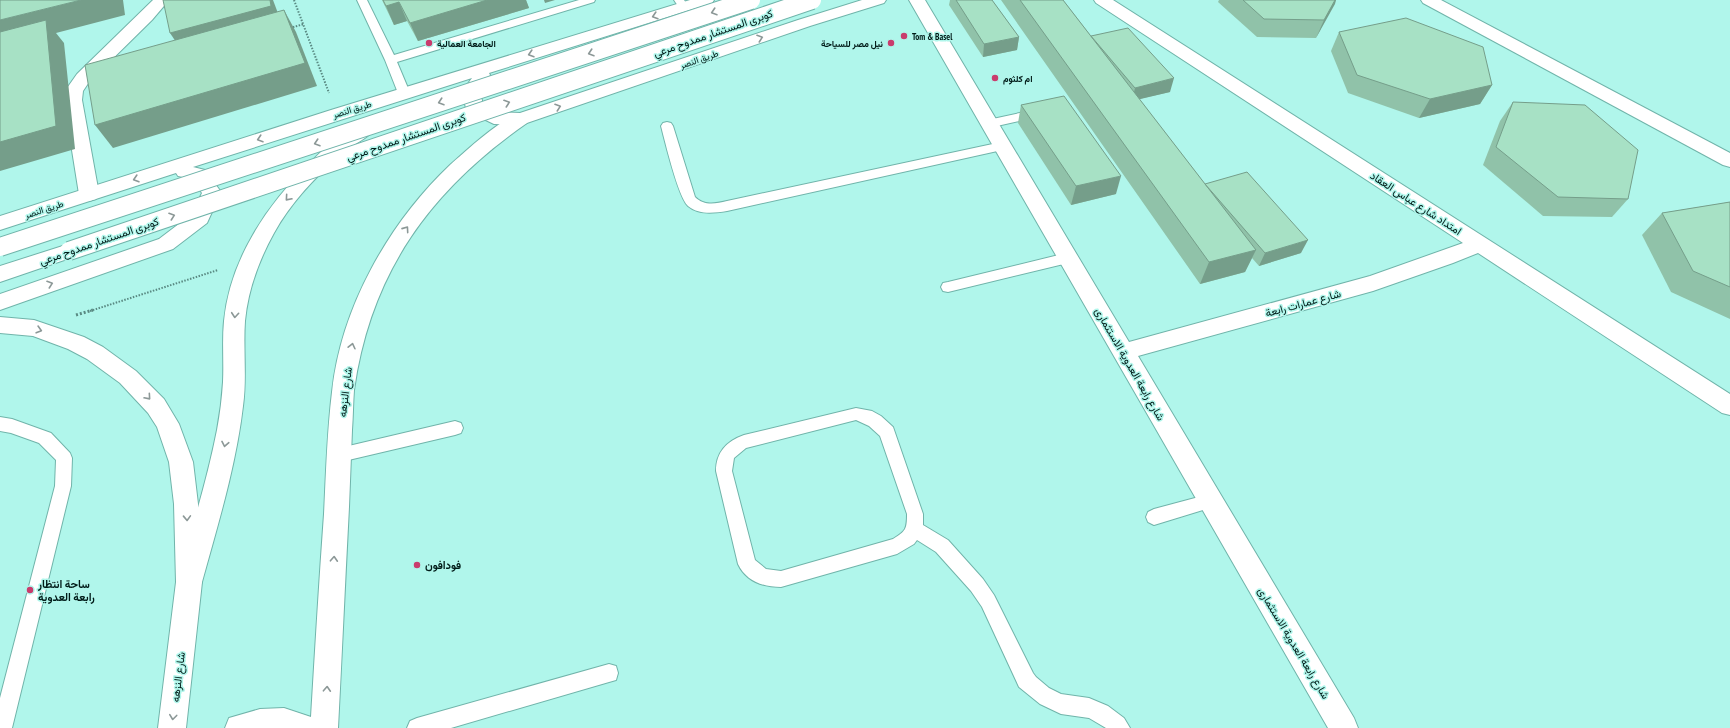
<svg xmlns="http://www.w3.org/2000/svg" width="1730" height="728" font-family="'PT Sans Narrow',Vazirmatn,sans-serif">
<style>
.lines{fill:none;stroke-linecap:round;stroke-linejoin:round}
.lane-casing{stroke:#70b4aa;stroke-width:2}
.street-casing{stroke:#70b4aa;stroke-width:2}
.primary-casing{stroke:#70b4aa;stroke-width:2}
.highway-casing{stroke:#70b4aa;stroke-width:2}
.path-far1{stroke:#598982;stroke-width:2;stroke-dasharray:1.5 1.5;stroke-linecap:butt}
.path{stroke:#598982;stroke-width:3;stroke-dasharray:2 2;stroke-linecap:butt}
.lane{fill:#fff;fill-rule:evenodd}
.street{fill:#fff;fill-rule:evenodd}
.primary{fill:#fff;fill-rule:evenodd}
.highway{fill:#fff;fill-rule:evenodd}
.highway-bridge-casing{stroke:#70b4aa;stroke-width:20;stroke-linecap:butt}
.highway-bridge{stroke:#fff;stroke-width:18}
.wall{fill:#90c2a9}
.shaded-wall{fill:#759e8a}
.building{fill:#a7e1c5;stroke:#759e8a}
.oneway{stroke:#8c9897}
.poi-dot{fill:#c93c6d;stroke:#b0f6eb;stroke-width:1.5}
.labels{text-anchor:middle;dominant-baseline:central;stroke-width:3;stroke-linejoin:round;paint-order:stroke}
.far-poi-label{font-size:9px;font-weight:bold;fill:#001b18;stroke:#b0f6eb;text-anchor:start}
.far-street-label{font-size:9px;fill:#001b18;stroke:#b0f6eb}
.street-label{font-size:11px;fill:#001b18;stroke:#b0f6eb}
.poi-label{font-size:11px;font-weight:bold;fill:#001b18;stroke:#b0f6eb;text-anchor:start}
</style>
<rect width="100%" height="100%" fill="#b0f6eb"/>
<g class="lines">
<defs>
<g id="lane">
<path d="M357,0h10l27,55 185,-55h16l-1,2 -197,60 13,31 -2,3h-8l-2,-3 -13,-33z"/>
<path d="M674,0h10l5,7 -5,3 -4,-1z"/>
<path d="M1038,109l4,1 2,3 -2,3 -54,12 -4,-1 -2,-3 2,-3 4,-1z"/>
<path d="M667,122l4,1 2,3 22,71c9,9 20,7 32,4l275,-59 4,1 2,3 -2,3 -4,1 -275,61c-13,2 -28,4 -39,-5 -10,-9 -23,-65 -27,-80l2,-3z"/>
<path d="M1067,253l5,1 2,4 -2,4 -124,30 -5,-1 -2,-4 2,-4 5,-1z"/>
<path d="M856,408l16,3 9,5 12,11 30,87v11l25,15 35,39 11,16 39,78 3,4 13,11 12,6 28,4 19,8 16,12 6,10h-24l-17,-10 -28,-4 -21,-10 -21,-17 -37,-80 -11,-16 -35,-39 -19,-12 -3,4 -17,10 -116,33c-18,0 -35,-6 -43,-23l-22,-93c0,-19 11,-30 28,-36zM856,420l13,6 11,10 27,78c0,15 -1,17 -14,25l-112,32 -15,-2 -11,-9 -23,-89 2,-13 12,-10z"/>
<path d="M0,417l12,2 39,14 19,20 2,5 -1,28 -59,242h-12v-30l55,-212 1,-26 -17,-17 -28,-10 -11,-2z"/>
<path d="M455,421l6,2 2,5 -2,5 -6,2 -115,27 -6,-2 -2,-5 2,-5 6,-2z"/>
<path d="M1210,494l6,2 2,5 -2,5 -62,19 -6,-3 -2,-5 2,-5 6,-3z"/>
<path d="M609,664l7,2 2,7 -2,7 -7,2 -158,46h-44l3,-7 7,-3z"/>
</g>
<g id="street">
<path d="M153,0h16l-17,20 -63,62 -6,9 -1,9 17,94 -3,5 -7,2 -7,-2 -3,-5 -15,-94 1,-9 12,-17z"/>
<path d="M909,0h16l204,342 241,-66 93,-33 -367,-240 -2,-3h19l617,394v21l-8,-2 -244,-160 -25,10 -80,28 -235,65 216,362 4,10h-30z"/>
<path d="M1421,0h20l289,153v14l-7,-2 -300,-162z"/>
</g>
<g id="primary">
<path d="M521,113l6,2 3,4 -3,4c-96,67 -156,148 -173,267 -1,13 -1,27 -2,40 -1,26 -2,51 -3,77 -4,74 -7,147 -11,221h-113l4,-10 31,-9 24,-1 27,9c4,-67 8,-135 13,-203 2,-40 3,-81 8,-122 9,-85 57,-169 118,-227 17,-15 50,-46 71,-52z"/>
<path d="M0,317l34,3 50,17 19,10 33,24 28,28 15,25 14,38 5,42 4,78 -16,146h-28l18,-146 -2,-78 -5,-42 -12,-35 -9,-14 -28,-30 -33,-24 -19,-10 -35,-13 -33,-3z"/>
</g>
<g id="highway">
<path d="M690,0h24l-2,3 -223,70 1,2 -10,17 3,13 14,7 23,1 278,-93 64,-20h24l-2,3 -74,23 -289,99 -27,-1 -25,-12 -3,-4 -4,-16 10,-14 -279,89 12,3 16,22 -14,31 -34,26 -173,61v-16l159,-55 33,-25 10,-21 -10,-14 -14,-3 -2,-3 -176,57v-14l331,-106z"/>
<path d="M369,119l6,2 3,4c-7,12 -25,19 -35,28 -27,23 -52,49 -69,80 -15,27 -26,57 -29,88 -2,28 2,57 -2,85 -7,60 -25,118 -41,176l-4,9 -9,3 -9,-3 -4,-9c15,-50 31,-101 41,-152 3,-16 5,-32 6,-48 1,-21 -1,-41 1,-61 6,-61 42,-115 85,-157 14,-15 40,-39 60,-45z"/>
<path d="M69,244l7,2 3,5 -3,5 -76,26v-16z"/>
</g>
</defs>
<use href="#lane" class="lane-casing"/>
<use href="#street" class="street-casing"/>
<use href="#primary" class="primary-casing"/>
<use href="#highway" class="highway-casing"/>
<g class="path-far1">
<path d="M294,0l35,93"/>
<path d="M290,28l14,-4"/>
<path d="M90,311l128,-41"/>
</g>
<path class="path" d="M76,315l17,-5"/>
<use href="#lane" class="lane"/>
<use href="#street" class="street"/>
<use href="#primary" class="primary"/>
<use href="#highway" class="highway"/>
<defs>
<g id="highway-bridge">
<path d="M0,247l751,-247"/>
<path d="M69,251l743,-251"/>
</g>
</defs>
<use href="#highway-bridge" class="highway-bridge-casing"/>
<use href="#highway-bridge" class="highway-bridge"/>
</g>
<g class="wall">
<path d="M382,0h146h-2l3,8 -111,33 -11,-20 -13,4z"/>
<path d="M950,0h42l27,37 -2,13 -34,7 -34,-52z"/>
<path d="M1001,0h62l28,36 79,56 -31,7 66,85 96,69 -42,13 -7,-8 -7,14 -45,12z"/>
<path d="M1219,0h117l-20,38 -59,-1 -39,-35z"/>
<path d="M1339,32l153,53 -12,19 -61,14 -71,-25 -17,-42z"/>
<path d="M1513,102l115,97 -16,18 -69,-1 -60,-51 17,-44z"/>
<path d="M1021,105l95,89 -45,11 -53,-82z"/>
<path d="M1730,202v117l-59,-27 -29,-57 20,-22z"/>
</g>
<g class="shaded-wall">
<path d="M81,0h42l2,15 -69,18 8,10 11,106 -75,22v-151z"/>
<path d="M270,0h3l9,24 -100,27 -12,-18z"/>
<path d="M487,0h41h-2l3,8 -111,33 -8,-18z"/>
<path d="M544,0h11l-10,3z"/>
<path d="M1335,0h1l-1,4 -19,34 8,-18z"/>
<path d="M399,2l8,19 -13,4 -8,-19z"/>
<path d="M284,10l12,22 21,54 -204,62 -18,-23z"/>
<path d="M1019,37l-2,13 -34,7 1,-13z"/>
<path d="M1174,78l-4,14 -38,9 3,-13z"/>
<path d="M1492,85l-12,19 -61,14 11,-19z"/>
<path d="M1121,176l-5,18 -45,11 5,-19z"/>
<path d="M1308,240l-7,13 -42,13 6,-13z"/>
<path d="M1256,250l-11,22 -45,12 9,-22z"/>
</g>
<g class="building">
<path d="M0,0h81l-81,20z"/>
<path d="M163,0h107l1,6 -101,27z"/>
<path d="M383,0h104l-77,23 -11,-21 -13,4z"/>
<path d="M956,0h36l27,37 -35,7z"/>
<path d="M1020,0h43l193,250 -47,12z"/>
<path d="M1243,0h92l-11,20 -60,-1z"/>
<path d="M284,10l21,53 -210,62 -10,-60z"/>
<path d="M1406,18l77,29 9,38 -62,14 -73,-24 -18,-43z"/>
<path d="M46,20l10,106 -56,16v-110z"/>
<path d="M1128,28l46,50 -39,10 -44,-52z"/>
<path d="M1064,96l57,80 -45,10 -55,-81z"/>
<path d="M1513,102l72,3 53,45 -10,49 -70,-2 -62,-50z"/>
<path d="M1247,172l61,68 -43,13 -60,-69z"/>
<path d="M1730,202v85l-37,-16 -31,-58z"/>
</g>
<defs><path id="oneway-chevron" d="M-2-3.5L2.5 0L-2 3.5" fill="none" stroke-width="1.6" stroke-linecap="round" stroke-linejoin="round"/></defs>
<g class="oneway">
<use href="#oneway-chevron" transform="translate(714 12) rotate(162)"/>
<use href="#oneway-chevron" transform="translate(655 16) rotate(163)"/>
<use href="#oneway-chevron" transform="translate(760 38) rotate(-19)"/>
<use href="#oneway-chevron" transform="translate(591 53) rotate(162)"/>
<use href="#oneway-chevron" transform="translate(531 54) rotate(163)"/>
<use href="#oneway-chevron" transform="translate(441 102) rotate(162)"/>
<use href="#oneway-chevron" transform="translate(507 103) rotate(-19)"/>
<use href="#oneway-chevron" transform="translate(558 107) rotate(-19)"/>
<use href="#oneway-chevron" transform="translate(260 139) rotate(162)"/>
<use href="#oneway-chevron" transform="translate(317 143) rotate(162)"/>
<use href="#oneway-chevron" transform="translate(136 179) rotate(163)"/>
<use href="#oneway-chevron" transform="translate(288 198) rotate(131)"/>
<use href="#oneway-chevron" transform="translate(172 216) rotate(-19)"/>
<use href="#oneway-chevron" transform="translate(406 229) rotate(-55)"/>
<use href="#oneway-chevron" transform="translate(50 284) rotate(-19)"/>
<use href="#oneway-chevron" transform="translate(235 315) rotate(95)"/>
<use href="#oneway-chevron" transform="translate(39 330) rotate(16)"/>
<use href="#oneway-chevron" transform="translate(352 346) rotate(-77)"/>
<use href="#oneway-chevron" transform="translate(148 397) rotate(49)"/>
<use href="#oneway-chevron" transform="translate(225 444) rotate(101)"/>
<use href="#oneway-chevron" transform="translate(187 518) rotate(88)"/>
<use href="#oneway-chevron" transform="translate(334 559) rotate(-87)"/>
<use href="#oneway-chevron" transform="translate(327 689) rotate(-87)"/>
<use href="#oneway-chevron" transform="translate(173 717) rotate(97)"/>
</g>
<g class="poi-dot">
<circle cx="904" cy="36" r="4"/>
<circle cx="429" cy="43" r="4"/>
<circle cx="891" cy="43" r="4"/>
<circle cx="995" cy="78" r="4"/>
<circle cx="417" cy="565" r="4"/>
<circle cx="30" cy="590" r="4"/>
</g>
<g class="labels">
<g class="far-poi-label">
<text x="912" y="36">Tom &amp; Basel</text>
<text x="437" y="43">الجامعة العمالية</text>
<text x="883" y="43" text-anchor="end">نيل مصر للسياحة</text>
<text x="1003" y="78">ام كلثوم</text>
</g>
<g class="far-street-label">
<text transform="translate(699 59) rotate(-19)">طريق النصر</text>
<text transform="translate(352 109) rotate(-17)">طريق النصر</text>
<text transform="translate(44 209) rotate(-18)">طريق النصر</text>
</g>
<g class="street-label">
<text transform="translate(713 33) rotate(-19)">كوبرى المستشار ممدوح مرعي</text>
<text transform="translate(406 137) rotate(-19)">كوبرى المستشار ممدوح مرعي</text>
<text transform="translate(1416 203) rotate(33)">امتداد شارع عباس العقاد</text>
<text transform="translate(99 241) rotate(-19)">كوبرى المستشار ممدوح مرعي</text>
<text transform="translate(1303 303) rotate(-15)">شارع عمارات رابعة</text>
<text transform="translate(1130 364) rotate(60)">شارع رابعة العدوية الاستثمارى</text>
<text transform="translate(345 392) rotate(-83)">شارع النزهه</text>
<text transform="translate(1294 643) rotate(59)">شارع رابعة العدوية الاستثمارى</text>
<text transform="translate(178 677) rotate(-83)">شارع النزهه</text>
</g>
<g class="poi-label">
<text x="425" y="565">فودافون</text>
<text x="38" y="584">ساحة انتظار<tspan x="38" dy="13">رابعة العدوية</tspan></text>
</g>
</g>
</svg>
